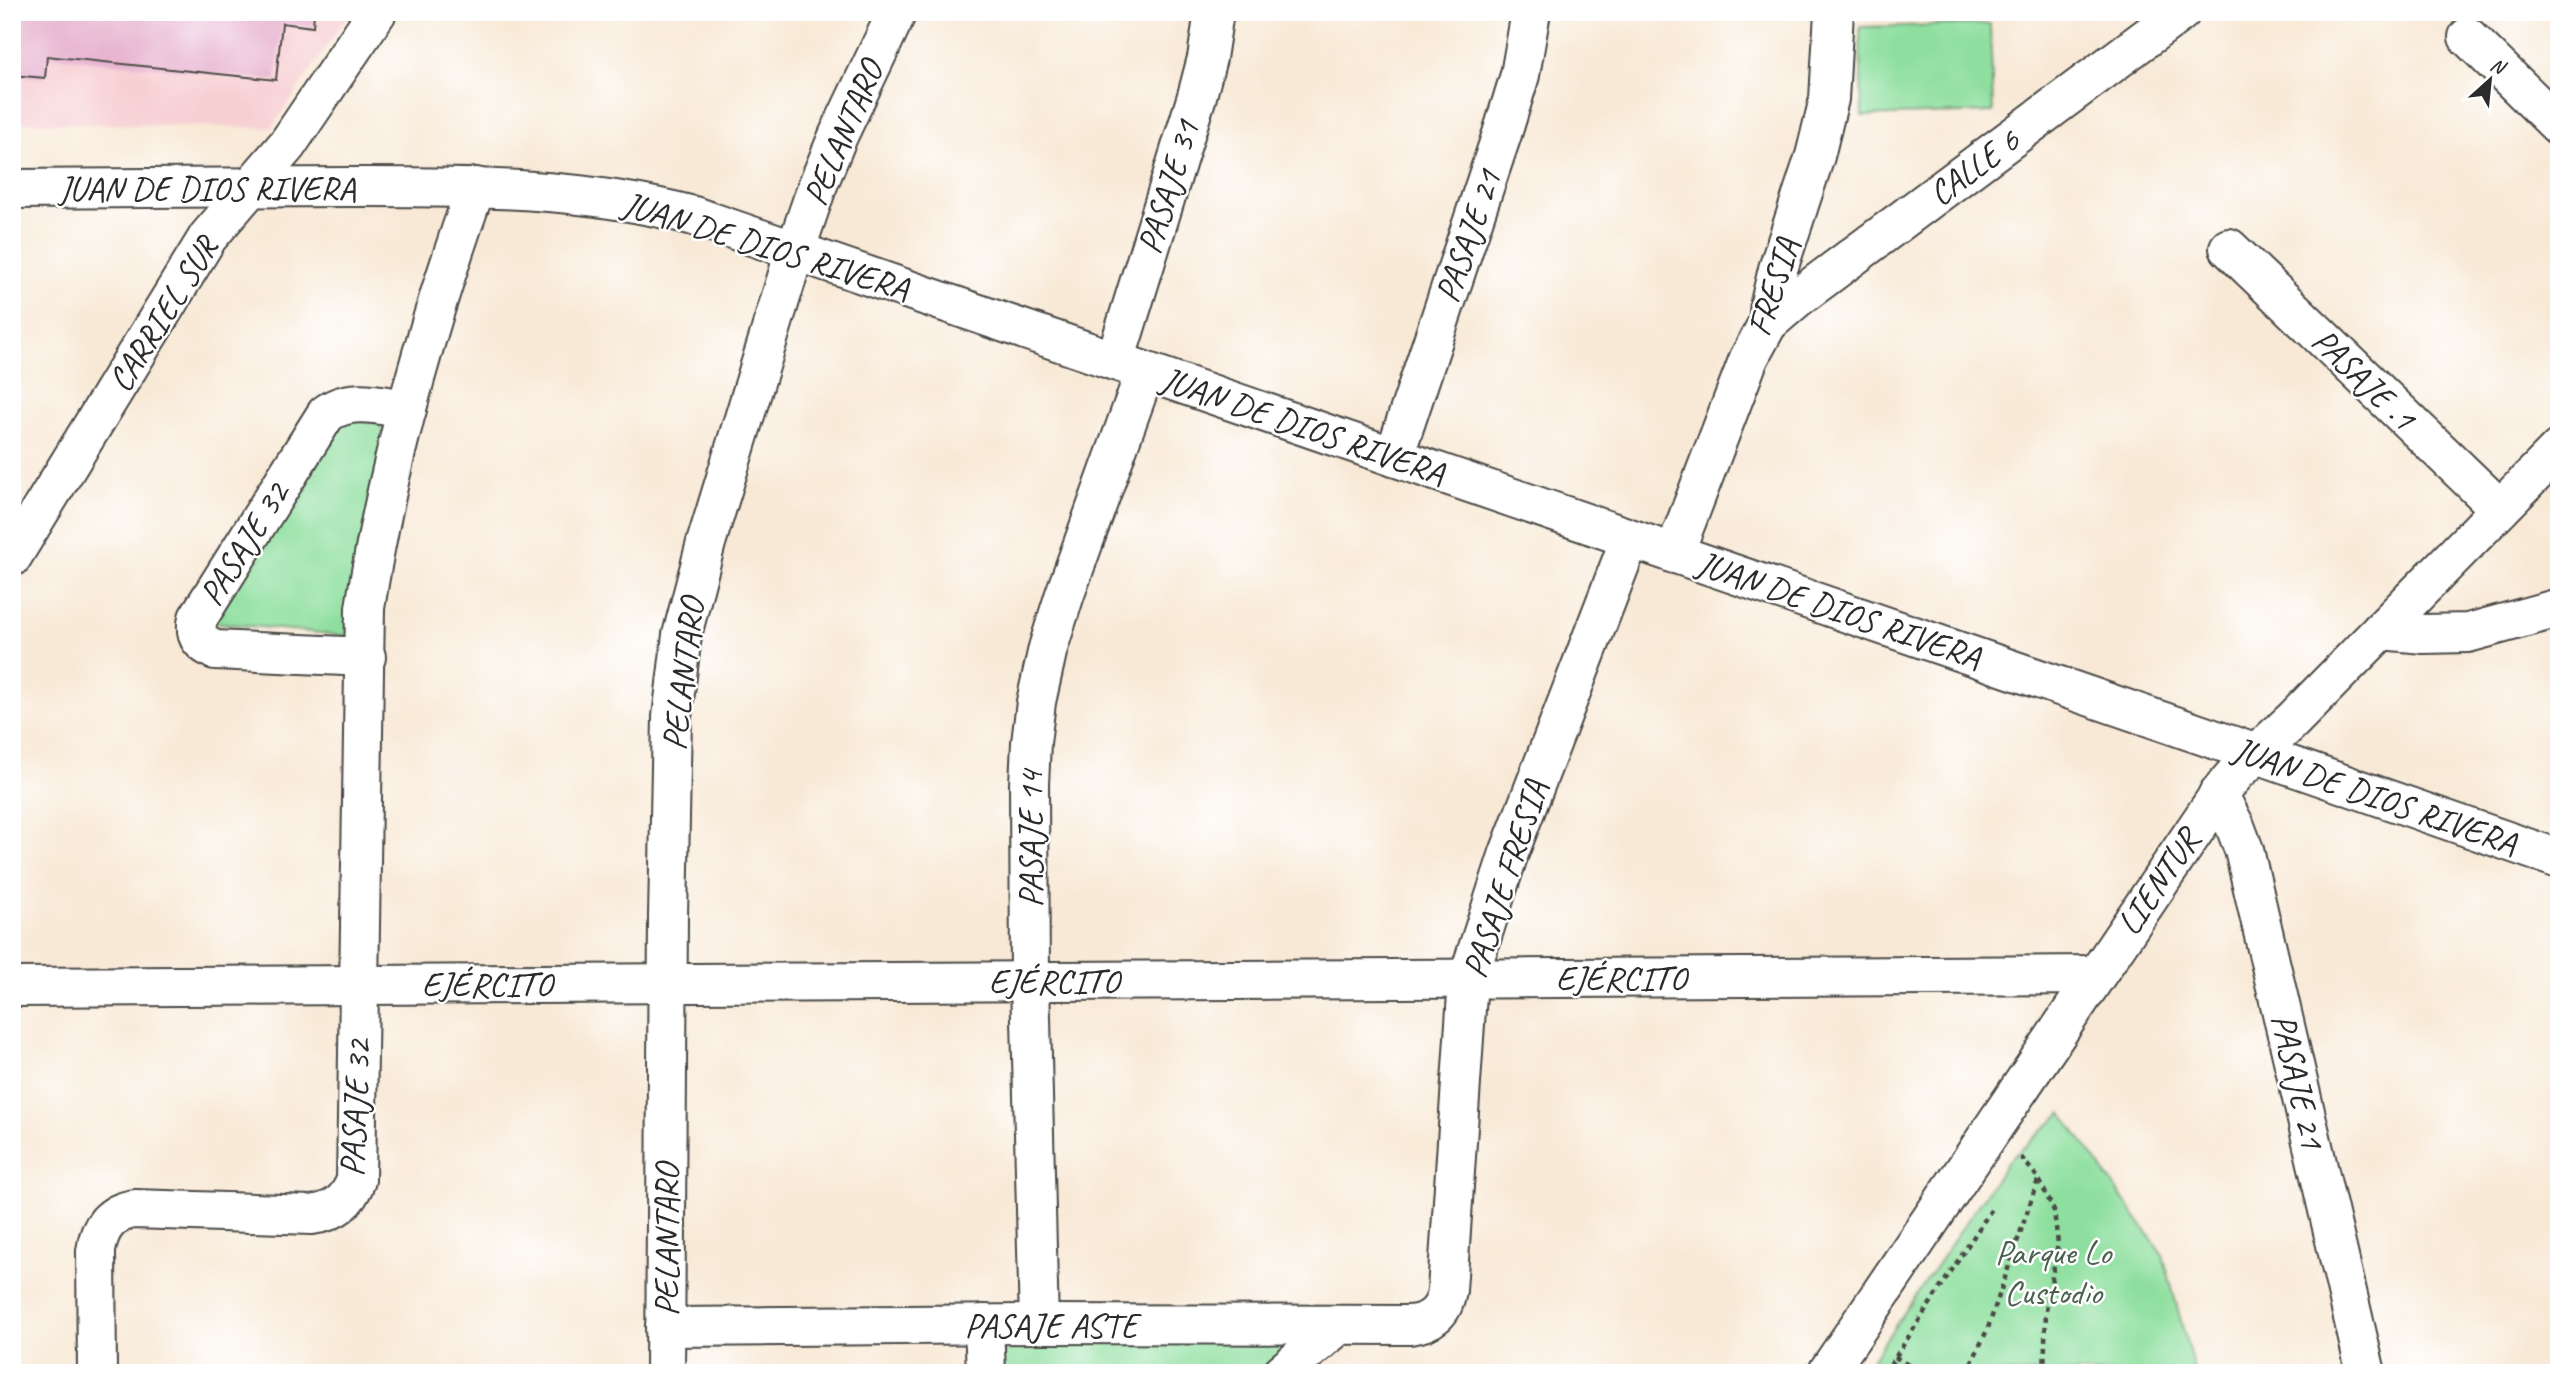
<svg xmlns="http://www.w3.org/2000/svg" width="2571" height="1385" font-family="Caveat,sans-serif">
<style>
.built{fill:#f7cfd3}
.green{fill:#8edf9f;stroke:#5c8565;stroke-width:2}
.building{fill:#e7b2cf}
.lines{fill:none;stroke-linecap:round;stroke-linejoin:round}
.street-casing{stroke:#4a4845;stroke-width:42}
.secondary-casing{stroke:#4a4845;stroke-width:42}
.path{stroke:#4a4845;stroke-width:4.5;stroke-dasharray:5 5;stroke-linecap:butt}
.street{stroke:#fff;stroke-width:38}
.secondary{stroke:#fff;stroke-width:38}
.labels{text-anchor:middle;dominant-baseline:central;stroke-width:5;stroke-linejoin:round;paint-order:stroke}
.street-label{font-size:35px;fill:#2b2b2b;stroke:#fff}
.park-label{font-size:35px;fill:#49614e;stroke:#fff}
</style>
<rect width="100%" height="100%" fill="#fff"/>
<filter id="ink" filterUnits="userSpaceOnUse"><feTurbulence type="fractalNoise" baseFrequency=".0143" numOctaves="2"/><feDisplacementMap in="SourceGraphic" scale="14" xChannelSelector="R" yChannelSelector="G"/><feConvolveMatrix kernelMatrix="1 2 1 2 8 2 1 2 1" color-interpolation-filters="sRGB"/></filter>
<filter id="wash" filterUnits="userSpaceOnUse"><feTurbulence type="fractalNoise" baseFrequency=".00686" numOctaves="4" result="noise"/><feDisplacementMap in="SourceGraphic" scale="28" xChannelSelector="R" yChannelSelector="G"/><feGaussianBlur stdDeviation="1.57" result="paint"/><feColorMatrix in="noise" values="0 0 0 0 0 0 0 0 0 0 0 0 0 0 0 0 0 1.4 0 .05"/><feComposite in="paint" operator="in"/></filter>
<g filter="url(#wash)">
<rect width="100%" height="100%" fill="#f8e9d6"/>
<path class="built" d="M12,12h338l-78,116 -260,-6z"/>
<g class="green">
<path d="M1990,24l3,88 -131,4 -2,-89z"/>
<path d="M344,418l35,5 9,17 -39,196 -138,-14z"/>
<path d="M2062,1113l101,142 32,118h-332l145,-212z"/>
<path d="M1017,1338h270l1,10 -27,25h-257l-4,-15z"/>
</g>
<g id="blocks">
<path class="building" d="M12,12h302l-1,15 -31,-4 -6,57 -229,-24 -2,22 -33,-3z"/>
</g>
</g>
<g filter="url(#ink)">
<use href="#blocks" fill-opacity="0" stroke="#4a4845" stroke-width="2"/>
<g class="lines">
<defs>
<g id="street">
<path d="M2468,37l91,89"/>
<path d="M2229,248l271,261"/>
<path d="M1768,323l28,-24 385,-287"/>
<path d="M1115,361l82,-265 10,-38 7,-46"/>
<path d="M1394,457l108,-323 18,-59 11,-63"/>
<path d="M1674,554l75,-196 19,-35 2,-20 8,-34 37,-113 14,-57 5,-87"/>
<path d="M12,557l196,-320 79,-92 90,-133"/>
<path d="M2381,630l43,4 44,-1 91,-25"/>
<path d="M366,657l-151,-7c-16,-7 -21,-15 -17,-32l128,-204c24,-18 53,-9 81,-5"/>
<path d="M2257,754l302,105"/>
<path d="M2218,794l17,32 9,24 122,523"/>
<path d="M984,1324l2,49"/>
<path d="M1039,1324l-9,-343 -1,-197 2,-41 5,-41 12,-54 17,-54 80,-222"/>
<path d="M665,1327l374,-3 370,1c22,-2 35,-13 38,-35l21,-311 41,-126 121,-314"/>
<path d="M97,1373l-1,-122c3,-24 15,-39 39,-42l177,6c22,-3 36,-13 44,-35l9,-572c22,-143 62,-284 111,-421"/>
<path d="M1282,1373l57,-48"/>
</g>
<g id="secondary">
<path d="M12,189c113,-1 227,-2 340,-2 117,0 228,-1 342,29l1563,538"/>
<path d="M12,987l2084,-12"/>
<path d="M665,1373l3,-456 4,-200 10,-82 24,-92 89,-292 22,-64 21,-51 59,-124"/>
<path d="M1827,1373l397,-586 13,-15 55,-51 267,-272"/>
</g>
</defs>
<use href="#street" class="street-casing"/>
<use href="#secondary" class="secondary-casing"/>
<g class="path">
<path d="M2021,1157l18,22 15,32 4,33 -12,67 -2,62"/>
<path d="M1895,1357l27,16"/>
<path d="M1885,1373l106,-163"/>
<path d="M1967,1373l21,-45 50,-148"/>
</g>
<use href="#street" class="street"/>
<use href="#secondary" class="secondary"/>
</g>
</g>
<g class="labels">
<g class="street-label">
<text transform="translate(843 133) rotate(-67)">PELANTARO</text>
<text transform="translate(1974 167) rotate(-37)">CALLE 6</text>
<text transform="translate(1168 187) rotate(-73)">PASAJE 31</text>
<text x="207" y="188">JUAN DE DIOS RIVERA</text>
<text transform="translate(1468 236) rotate(-71)">PASAJE 21</text>
<text transform="translate(766 246) rotate(17)">JUAN DE DIOS RIVERA</text>
<text transform="translate(1773 287) rotate(-72)">FRESIA</text>
<text transform="translate(163 314) rotate(-58)">CARRIEL SUR</text>
<text transform="translate(2364 379) rotate(44)">PASAJE .1</text>
<text transform="translate(1303 426) rotate(19)">JUAN DE DIOS RIVERA</text>
<text transform="translate(244 544) rotate(-58)">PASAJE 32</text>
<text transform="translate(1839 610) rotate(19)">JUAN DE DIOS RIVERA</text>
<text transform="translate(683 674) rotate(-83)">PELANTARO</text>
<text transform="translate(2375 796) rotate(19)">JUAN DE DIOS RIVERA</text>
<text transform="translate(1030 839) rotate(-90)">PASAJE 14</text>
<text transform="translate(1505 879) rotate(-72)">PASAJE FRESIA</text>
<text transform="translate(2158 882) rotate(-56)">LIENTUR</text>
<text x="1621" y="978">EJÉRCITO</text>
<text x="1054" y="981">EJÉRCITO</text>
<text x="487" y="984">EJÉRCITO</text>
<text transform="translate(2298 1081) rotate(77)">PASAJE 21</text>
<text transform="translate(355 1108) rotate(-87)">PASAJE 32</text>
<text transform="translate(666 1240) rotate(-90)">PELANTARO</text>
<text x="1051" y="1325">PASAJE ASTE</text>
</g>
<g class="park-label">
<text x="2053" y="1252">Parque Lo<tspan x="2053" dy="40">Custodio</tspan></text>
</g>
</g>
<rect width="2571" height="1385" fill="none" stroke="#fff" stroke-width="42"/>
<g transform="translate(2490 80) rotate(27)" stroke="#ffffff" stroke-width="5" paint-order="stroke">
<path d="M0-5L12 26L0 18L-12 26Z" fill="#2b2b2b"/>
<text y="-10" font-size="19" font-weight="bold" text-anchor="middle" fill="#2b2b2b">N</text>
</g>
</svg>
